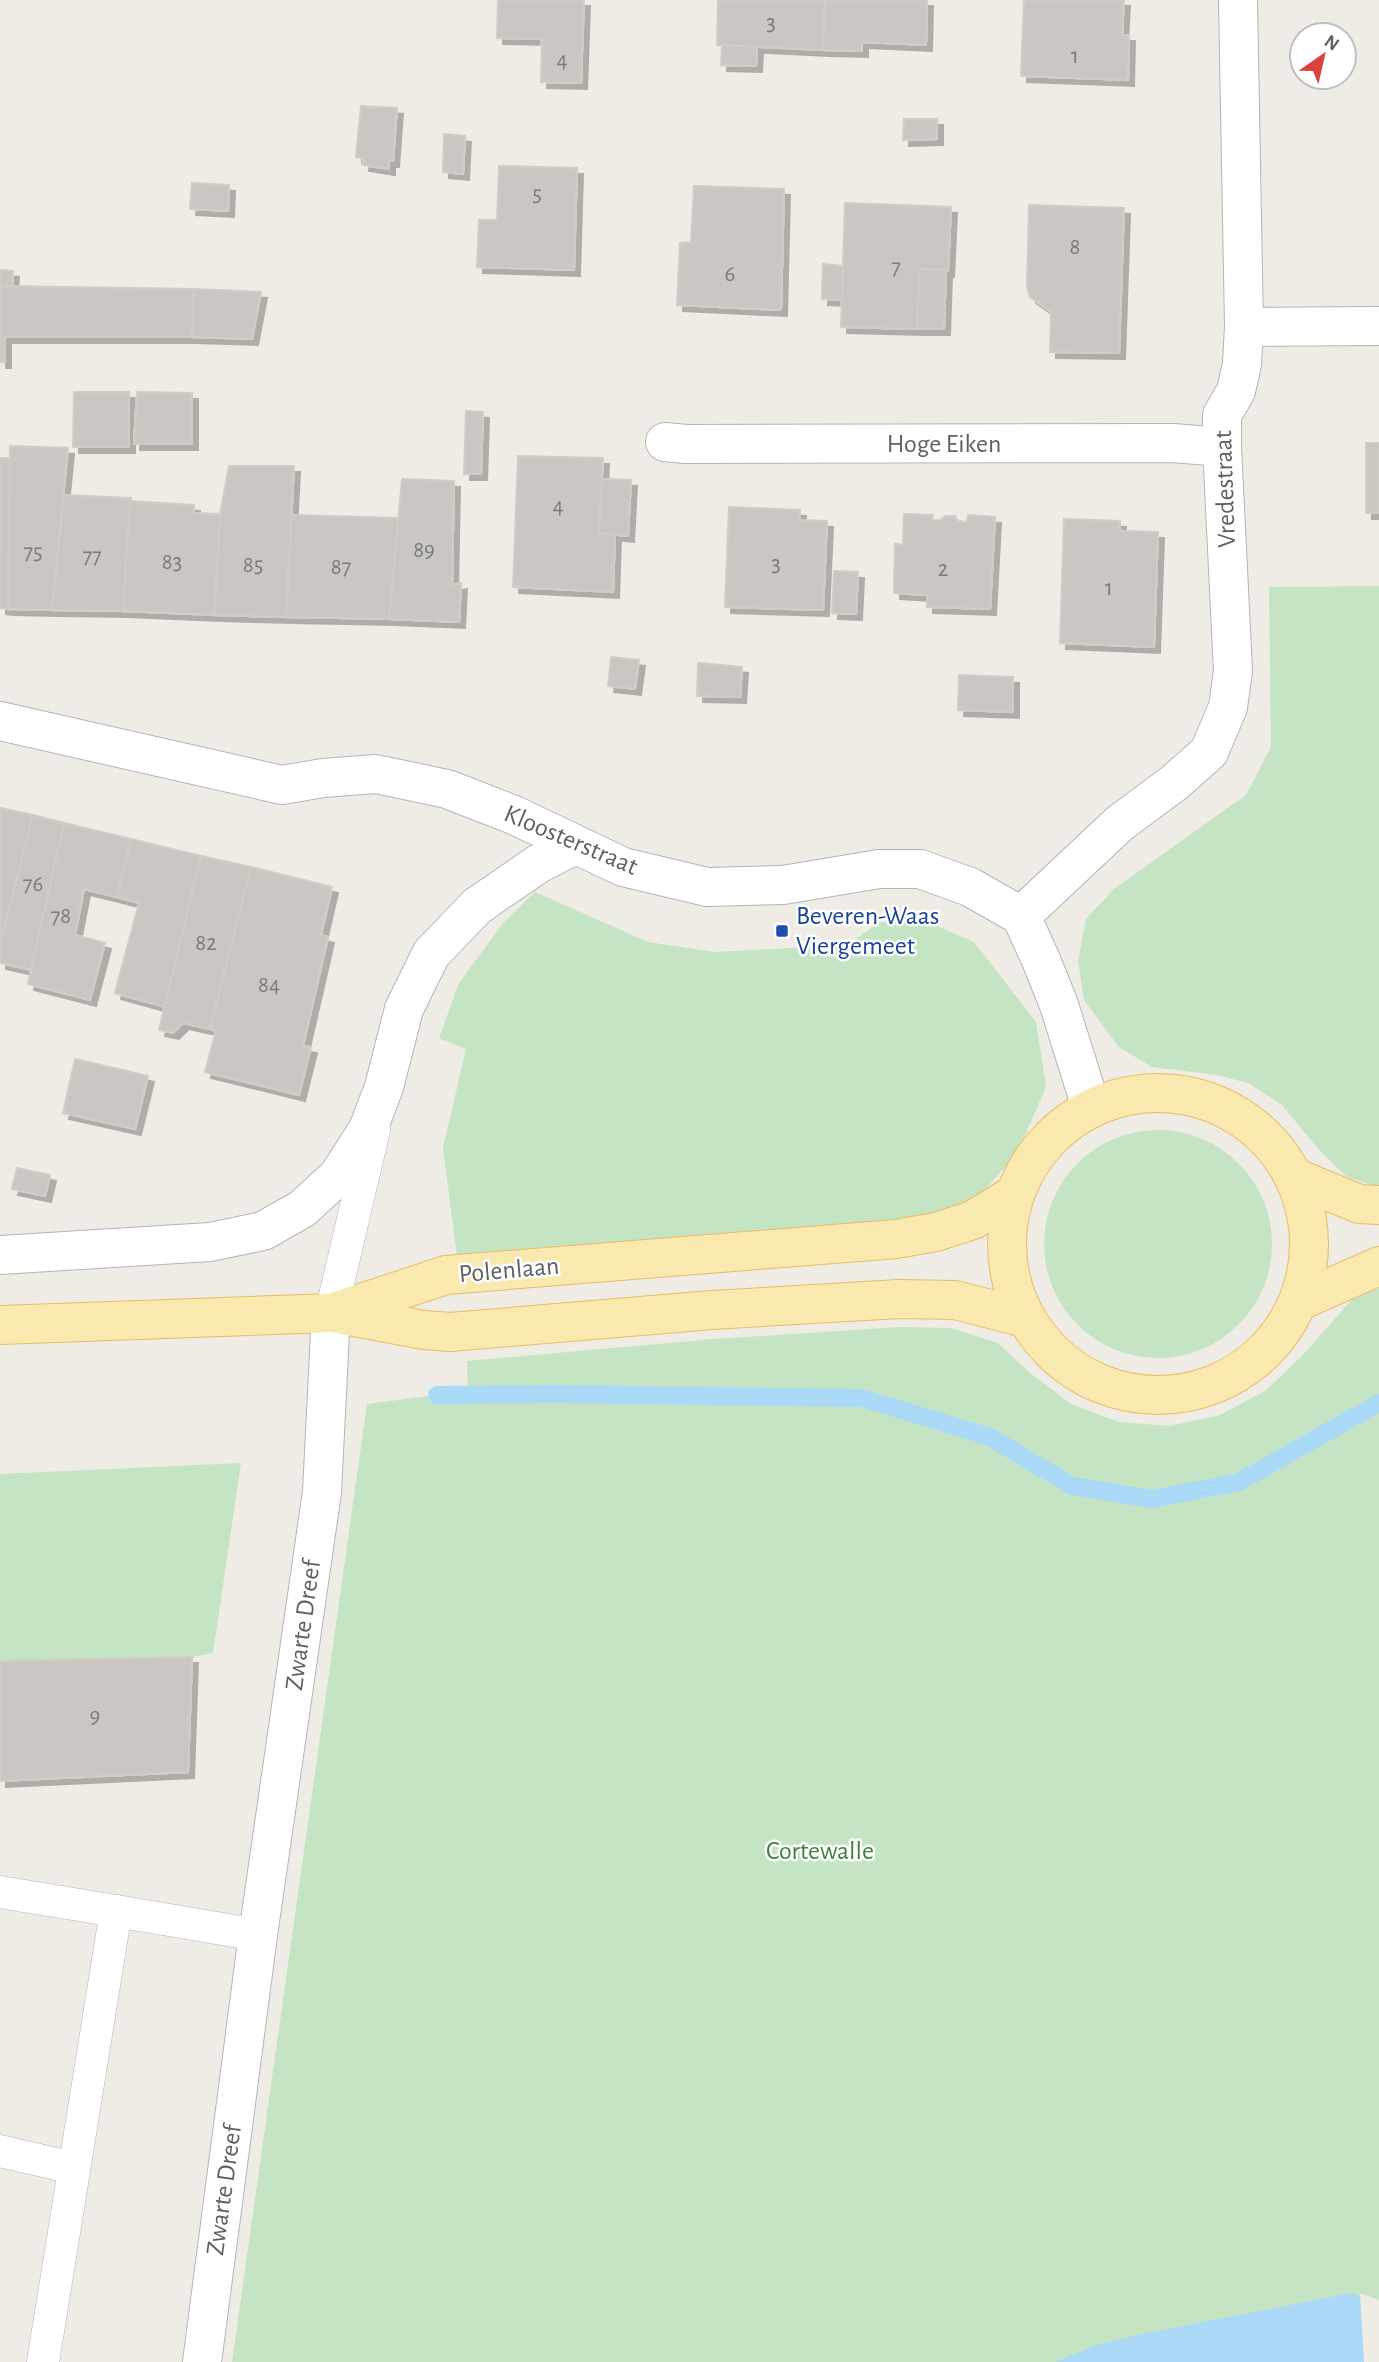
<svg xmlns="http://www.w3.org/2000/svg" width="1379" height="2362" font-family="'Alegreya Sans',sans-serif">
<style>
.green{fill:#c5e4c3}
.water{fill:#abdaf8}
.pier{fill:#eeece5}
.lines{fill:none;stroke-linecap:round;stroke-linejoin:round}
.stream{stroke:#abdaf8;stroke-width:18}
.building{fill:#cac6c2;stroke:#d2cdc4;stroke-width:2;filter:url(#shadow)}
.lane-casing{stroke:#b2b5b9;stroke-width:33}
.street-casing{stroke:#b2b5b9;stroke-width:40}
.primary-casing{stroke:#e7bc66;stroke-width:40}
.lane{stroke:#fff;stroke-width:32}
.street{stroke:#fff;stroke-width:38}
.primary{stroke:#f9e9af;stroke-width:38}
.transit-dot{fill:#1a4fb4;stroke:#fff;stroke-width:2.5}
.labels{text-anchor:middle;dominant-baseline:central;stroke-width:5;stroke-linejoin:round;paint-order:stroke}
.number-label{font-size:23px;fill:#787a7c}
.street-label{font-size:26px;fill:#5d6064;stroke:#fff}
.transit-label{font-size:26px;fill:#164399;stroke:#fff;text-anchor:start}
.park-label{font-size:26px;fill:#3c843c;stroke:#fff}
</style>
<defs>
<filter id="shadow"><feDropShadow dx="6" dy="6" stdDeviation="0" flood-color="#0004"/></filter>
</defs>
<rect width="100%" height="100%" fill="#eeece5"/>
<g class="green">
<path d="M1379,586v601l-32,-10 -26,-25 -39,-47 -34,-22 -31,-8 -65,-8 -33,-20 -35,-47 -6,-39 8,-42 28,-30 132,-94 25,-48 -2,-160z"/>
<path d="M535,892l113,50 67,10 132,-7 32,-22 35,-7 60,26 62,80 10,65 -28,65 -51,58 -77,18 -433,28 -14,-108 23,-99 -27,-11 20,-55 45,-61z"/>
<circle cx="1158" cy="1244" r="114"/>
<path d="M1379,1288v1074h-1147l135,-958 70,-9h31l-1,-34 247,-22 186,-12 51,1 47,15 32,30 41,31 48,18 51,4 50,-11 45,-24 37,-35 53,-60z"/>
<path d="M241,1463l-28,190 -21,4 -192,4v-187z"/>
</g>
<path class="water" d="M1351,2293l28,11v58h-324l39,-16 48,-12z"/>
<path class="pier" d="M1360,2293l19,7v62h-15z"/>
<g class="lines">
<path class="stream" d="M437,1395l118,-1 307,4 128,39 82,49 80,13 87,-17 140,-79"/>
</g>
<g class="building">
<path d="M498,0h86l-3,83 -40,-1 1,-43 -45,-1z"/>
<path d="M718,0h107l-2,50 -106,-5z"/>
<path d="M825,0h102l-1,45 -64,-3v9l-39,-1z"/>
<path d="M1024,0h100l-2,35h7l-1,45 -107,-4z"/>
<path d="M722,45l35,2 -1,19 -35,-1z"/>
<path d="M361,106l36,2 -4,53h-4v8l-26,-4 1,-7 -8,-1z"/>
<path d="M904,119h33v20l-34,1z"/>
<path d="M444,134l21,2 -2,38 -20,-2z"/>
<path d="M499,166l78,2 -3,102 -97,-3 2,-47h18z"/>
<path d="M192,183l37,2 -1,26 -38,-2z"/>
<path d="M694,186l90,3 -3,121 -104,-5 3,-62 11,-1z"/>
<path d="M845,203l106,4 -3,64 -28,-2 -3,60 -76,-2z"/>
<path d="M1029,205l95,3 -5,145 -69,-1 1,-40 -21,-15 -3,-10z"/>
<path d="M823,264l20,2 -1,34 -20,-1z"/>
<path d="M920,269l26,1 -2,59h-27z"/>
<path d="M0,270l13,1 -1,15h-12z"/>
<path d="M0,286l194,3 -2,48h-187v25h-5z"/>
<path d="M194,289l67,3 -9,47 -60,-2z"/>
<path d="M74,392h55v55h-56z"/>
<path d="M137,392l55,1v51h-58z"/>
<path d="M466,411l17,1 -2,62h-17z"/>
<rect x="1366" y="443" width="13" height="70"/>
<path d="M10,446l58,2 -16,162 -44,-1z"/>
<path d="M518,456l85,2 -4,75 16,1 -2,58 -100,-5z"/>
<path d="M0,458h10l-2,151 -8,-1z"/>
<path d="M229,466h65l-8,151 -72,-2 6,-101z"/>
<path d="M402,479l52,2 -2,104 9,-2 -2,39 -70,-3z"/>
<path d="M602,479l29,1 -3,56 -29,-3z"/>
<path d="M64,495l67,3 -8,113 -71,-1z"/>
<path d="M130,501l64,4v8l26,1 -6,101 -91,-4z"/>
<path d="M729,507l71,3 -1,10 28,1 -4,89 -98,-3z"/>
<path d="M904,514l29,1 -1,5h8l5,-4h10l3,5 9,1 1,-7 27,2 -5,92 -63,-2v-12l-33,-2 1,-49 8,1z"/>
<path d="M292,515l106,3 -9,101 -103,-2z"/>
<path d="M1064,519l56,2v10l38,1 -4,115 -94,-4z"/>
<path d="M834,571l24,1 -2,42 -24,-1z"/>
<path d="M611,657l28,3 -4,29 -27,-3z"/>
<path d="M698,663l44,4 -2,30 -43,-1z"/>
<path d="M959,675l54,2v35l-55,-2z"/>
<path d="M1,808l32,7 -33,130v-133z"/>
<path d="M33,815l31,8 -33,147 -31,-7v-18z"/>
<path d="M64,823l67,16 -14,58 -33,-8 -9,46 30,8 -15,57 -62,-16z"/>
<path d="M131,839l70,17 -36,151 -50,-14 24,-90 -22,-6z"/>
<path d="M201,856l50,11 -41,162 -27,-6 -10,10 -14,-3z"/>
<path d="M251,867l81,20 -11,48 7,2 -25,109 8,1 -12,48 -94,-23 11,-41 -6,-2z"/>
<path d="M75,1059l73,17 -13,53 -72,-16z"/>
<path d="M17,1168l33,7 -5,21 -33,-7z"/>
<path d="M192,1657l-4,115 -188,9v-120z"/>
</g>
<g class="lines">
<defs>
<g id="lane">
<path d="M331,1313l43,-183"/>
<path d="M0,1892l116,19"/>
<path d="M0,2151l74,17"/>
<path d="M43,2362l73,-451 142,24"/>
</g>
<g id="street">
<path d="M1244,327l135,-1"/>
<path d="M665,442l21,2 487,-1 49,4"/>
<path d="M0,721l282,64 41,-7 53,-4 71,15 67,26 109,52 84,20 76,-2 96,-16h41l50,18 51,29 20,44 18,45 32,102"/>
<path d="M1021,916l99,-93 54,-40 35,-31 19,-45 5,-36 -11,-224v-32l14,-24 6,-27 2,-37 -6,-327"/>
<path d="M0,1255l210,-13 53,-11 39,-22 36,-33 30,-47 16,-42 20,-78 27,-55 46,-48 61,-42 37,-19"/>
<path d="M202,2362l56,-427 64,-443 9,-179"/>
</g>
<g id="primary">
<circle cx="1158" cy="1244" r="151"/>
<path d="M1294,1177l65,27 20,1"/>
<path d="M1300,1301l79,-35"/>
<path d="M333,1313l91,17 26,2 262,-22 187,-11 56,1 70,18"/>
<path d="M0,1325l331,-12 115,-38 450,-36 40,-7 37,-12 40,-25"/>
</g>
</defs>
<use href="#lane" class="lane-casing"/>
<use href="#street" class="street-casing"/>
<use href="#primary" class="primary-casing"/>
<use href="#lane" class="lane"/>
<use href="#street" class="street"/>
<use href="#primary" class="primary"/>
</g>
<rect class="transit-dot" x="775" y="924" width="14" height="14" rx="3.5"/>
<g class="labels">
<g class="number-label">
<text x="771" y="23">3</text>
<text x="1075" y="56">1</text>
<text x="562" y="60">4</text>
<text x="537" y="194">5</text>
<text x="1075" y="247">8</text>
<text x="896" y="267">7</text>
<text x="730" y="274">6</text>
<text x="558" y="506">4</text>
<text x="424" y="550">89</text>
<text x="33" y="552">75</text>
<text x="92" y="556">77</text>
<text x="172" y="562">83</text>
<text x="776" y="564">3</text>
<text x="253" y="565">85</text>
<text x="341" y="567">87</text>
<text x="943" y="569">2</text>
<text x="1109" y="588">1</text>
<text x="33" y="884">76</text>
<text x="61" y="916">78</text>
<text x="206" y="943">82</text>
<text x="269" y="985">84</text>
<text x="95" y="1716">9</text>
</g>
<g class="street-label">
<text x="944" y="444">Hoge Eiken</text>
<text transform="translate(1225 489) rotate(-92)">Vredestraat</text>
<text transform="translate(571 840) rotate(23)">Kloosterstraat</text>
<text transform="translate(509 1270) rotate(-5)">Polenlaan</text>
<text transform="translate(303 1625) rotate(-82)">Zwarte Dreef</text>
<text transform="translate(224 2190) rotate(-82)">Zwarte Dreef</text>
</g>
<g class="transit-label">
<text x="796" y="916">Beveren-Waas<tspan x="796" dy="30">Viergemeet</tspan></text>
</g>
<g class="park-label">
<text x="820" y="1851">Cortewalle</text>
</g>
</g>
<g transform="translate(1323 56) rotate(34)"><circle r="33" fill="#ffffff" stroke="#bebfc1" stroke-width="2"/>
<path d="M0-5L12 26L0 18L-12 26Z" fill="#dc423d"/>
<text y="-10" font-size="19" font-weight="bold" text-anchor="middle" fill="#5d6064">N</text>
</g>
</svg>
